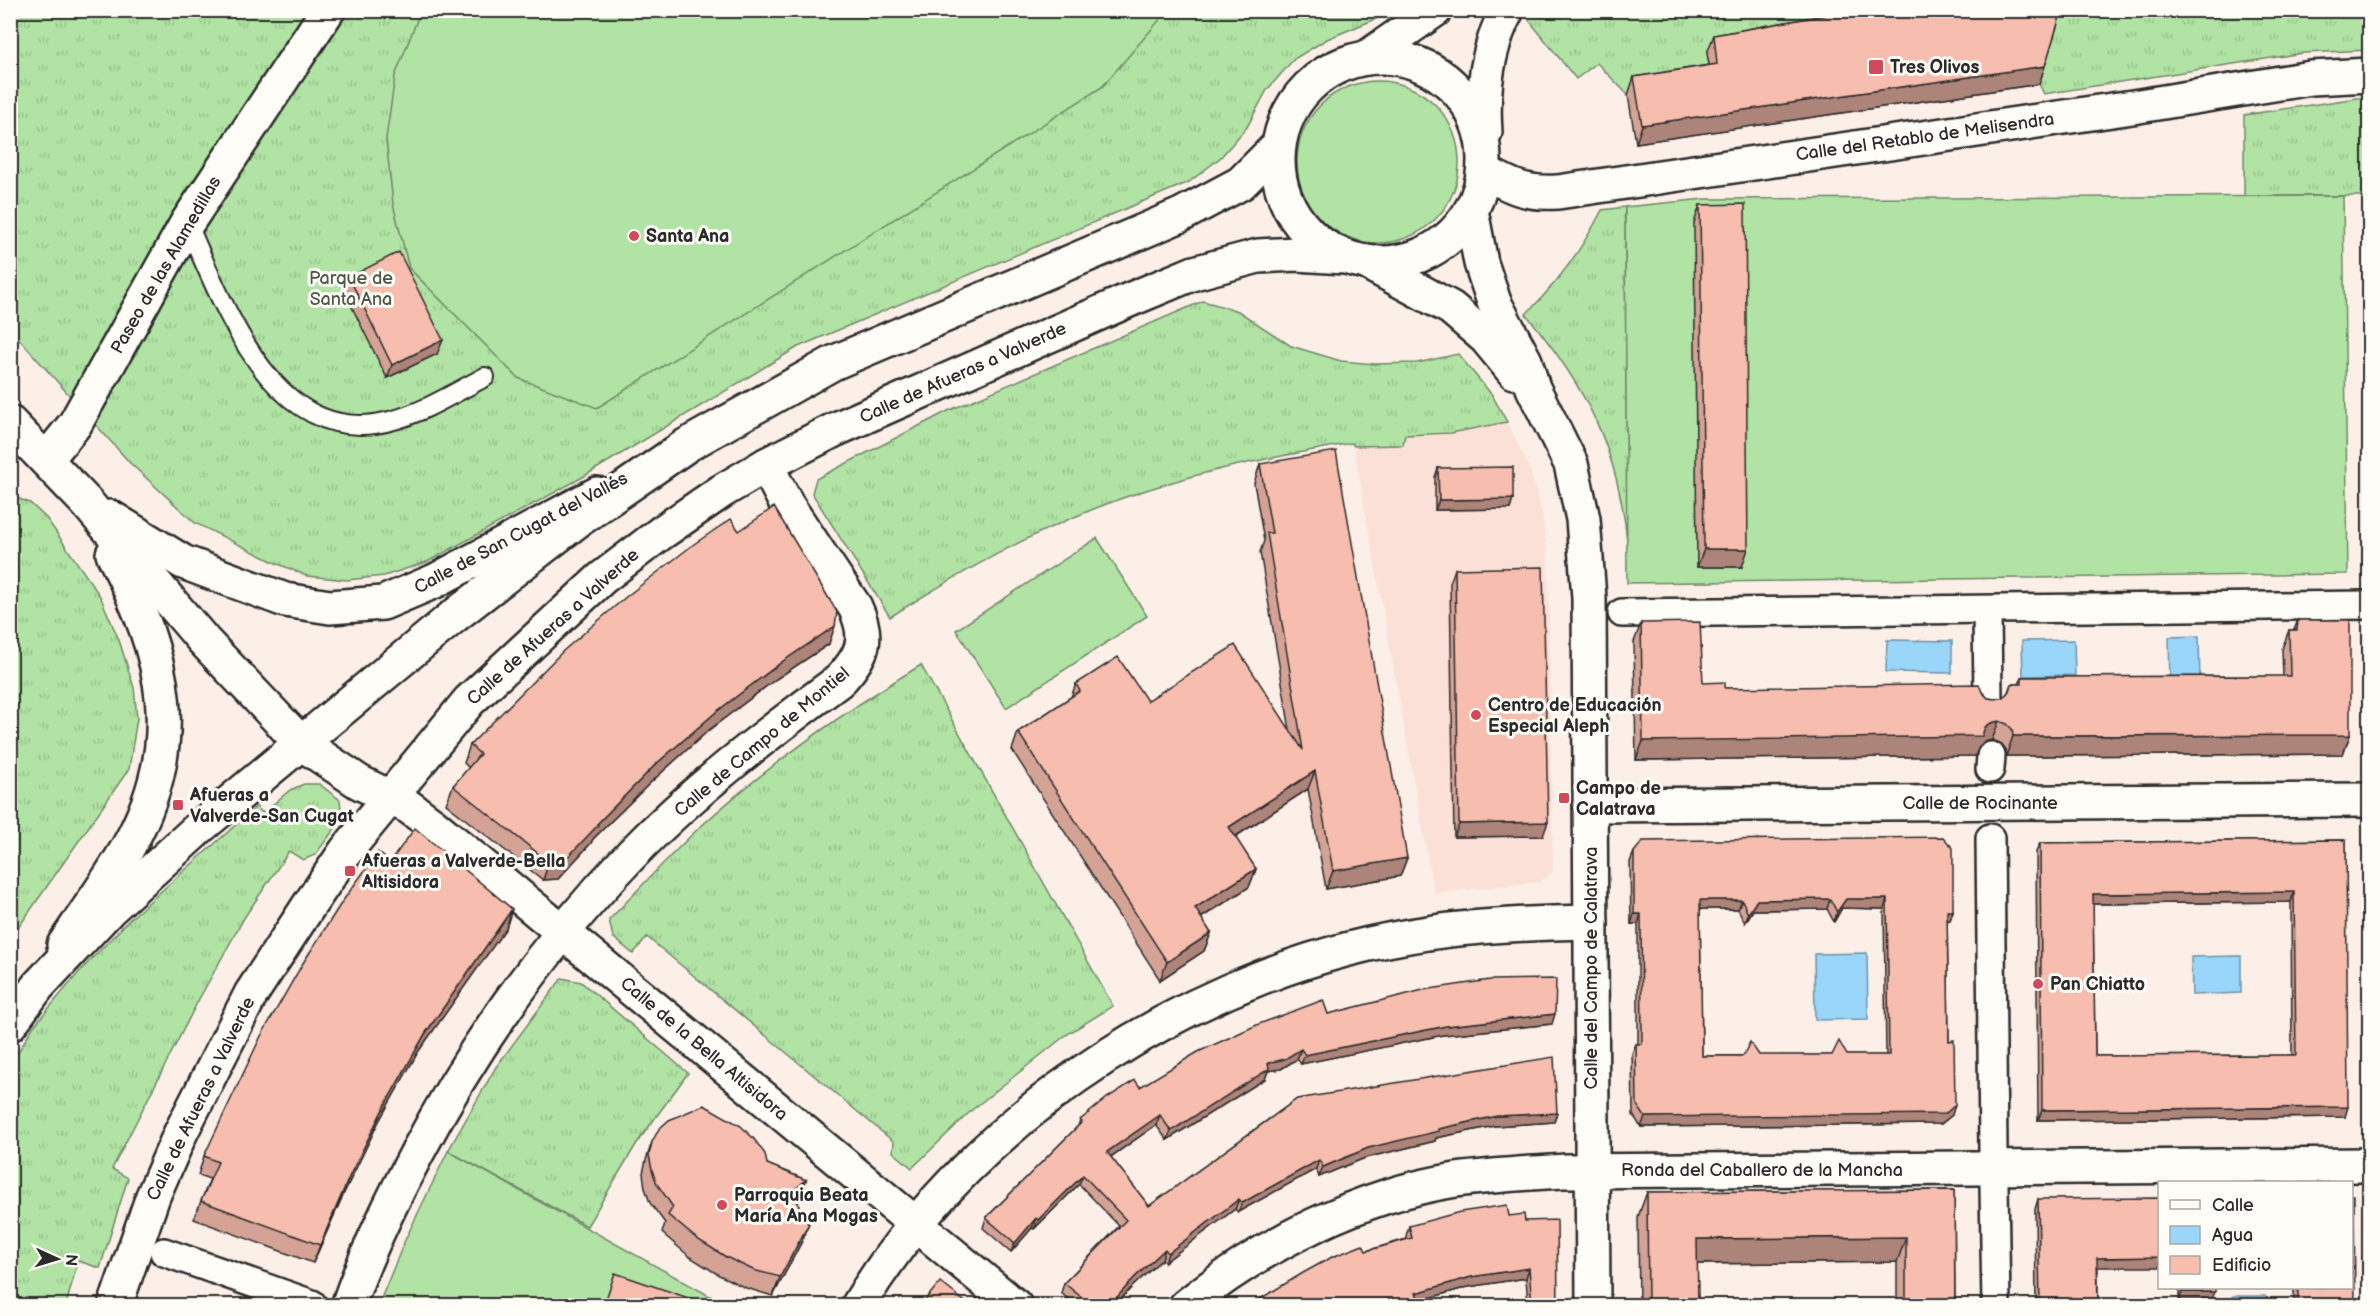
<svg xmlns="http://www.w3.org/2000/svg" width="2380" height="1316" font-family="'Balsamiq Sans',sans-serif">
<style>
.built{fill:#fae0d7}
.grass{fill:url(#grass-tufts);stroke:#6e8768;stroke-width:1.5}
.garden{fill:#b1e3a4;stroke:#6e8768;stroke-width:1.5}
.water{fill:#9ad6fa;stroke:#6e92a7;stroke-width:1.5}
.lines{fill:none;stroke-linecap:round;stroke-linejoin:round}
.service-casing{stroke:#2b2b2b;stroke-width:22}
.pedestrian-casing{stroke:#2b2b2b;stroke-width:32}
.minor-casing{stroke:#2b2b2b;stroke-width:38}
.tertiary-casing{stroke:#2b2b2b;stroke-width:38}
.service{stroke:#fdfcf7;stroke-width:18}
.pedestrian{stroke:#fdfcf7;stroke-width:27}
.minor{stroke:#fdfcf7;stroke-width:33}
.tertiary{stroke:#fdfcf7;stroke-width:33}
.wall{fill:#d4a396;stroke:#2b2b2b;stroke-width:1.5;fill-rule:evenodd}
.shaded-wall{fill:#ad847a;stroke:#2b2b2b;stroke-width:1.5}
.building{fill:#f7bdae;stroke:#2b2b2b;stroke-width:1.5;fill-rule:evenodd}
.poi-dot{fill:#d1495b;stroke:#fdfcf7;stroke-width:2}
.labels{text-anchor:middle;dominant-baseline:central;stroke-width:6;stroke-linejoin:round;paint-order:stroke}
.poi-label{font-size:18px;font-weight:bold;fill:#2b2b2b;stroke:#fdfcf7;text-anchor:start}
.street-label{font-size:18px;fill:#2b2b2b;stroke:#fdfcf7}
.park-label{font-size:18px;fill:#4c5949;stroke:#fdfcf7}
</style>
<defs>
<pattern id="grass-tufts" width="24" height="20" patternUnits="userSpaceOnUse" patternTransform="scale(1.5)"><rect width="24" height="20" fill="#b1e3a4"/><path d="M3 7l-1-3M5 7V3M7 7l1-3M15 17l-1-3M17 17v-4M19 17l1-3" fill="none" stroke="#98c38d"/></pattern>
</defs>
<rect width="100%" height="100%" fill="#fcefe8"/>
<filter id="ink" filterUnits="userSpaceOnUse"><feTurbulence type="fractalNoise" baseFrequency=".0167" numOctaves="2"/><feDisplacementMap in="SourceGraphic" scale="12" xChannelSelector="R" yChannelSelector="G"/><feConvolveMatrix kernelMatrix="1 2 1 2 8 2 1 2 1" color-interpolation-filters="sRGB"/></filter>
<g filter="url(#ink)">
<path class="built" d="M1507,422l22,45 13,46 6,45 5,314 -14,10 -105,11 -81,-450 50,2 2,-10 46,-2z"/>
<g class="grass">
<path d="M1532,10l294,1 -6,22 -110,49 -82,13 -31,-32 -21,16 -48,-60z"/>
<path d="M10,11h1385l-68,28 -33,20 -27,31 -20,37 -27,31 -31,24 -391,165 -217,131 -154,84 -43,14 -37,4 -40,-4 -31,-13 -81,-40 -65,-60 -119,-133z"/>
<path d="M2061,11h308v39l-66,3 -259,41 -5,-10z"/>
<path d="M2364,97l5,1v98h-125v-81z"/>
<path d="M1625,207l2,334c-9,-93 -42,-155 -101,-227 32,-31 56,-65 76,-104z"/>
<path d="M1203,301l35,10 53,35 50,15 34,3 42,-1 41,-9 34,41 15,27 -56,11 -46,2 -2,10 -49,1 -2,-3c-61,11 -123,22 -183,40 -103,30 -189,77 -279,134l-78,-124 4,-14 132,-68z"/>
<path d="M11,496l19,7 17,16 53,77 19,44 15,48 3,30 -8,51 -118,169z"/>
<path d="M921,665l192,341 -47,29 -93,74 -61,59 -19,-16 1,-10 -247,-205 -14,17 -20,-17 -4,-17c30,-31 59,-63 90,-92 68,-62 143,-115 222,-163z"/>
<path d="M304,784h15l21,16 2,19 -27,36 -12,5 -14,-9 -45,67 -45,81 -87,170 16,9 -28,90 -22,-7 -12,44h-55v-241l22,-37 48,-57 49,-51 126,-112 7,6 27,-23z"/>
<path d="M562,978l19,4 107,91 -51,70 -50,83 -139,-75 48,-84z"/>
</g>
<g class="garden">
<path d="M421,10h743v1l-1,5 -61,71 -505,321 -79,-30 -109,-110 -16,-64 -7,-65 9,-63z"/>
<circle cx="1378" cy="162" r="81"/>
<path d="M2343,196l5,378 -721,9 -2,-376 80,-8z"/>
<path d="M1097,538l50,78 -141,92 -50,-78z"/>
<path d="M448,1151l278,154 -348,1 27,-66z"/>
</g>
<g class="water">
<path d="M2199,636l1,49 -30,1 -1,-49z"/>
<path d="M1887,640l65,1v32l-66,-1z"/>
<path d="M2074,640l1,35 -52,1 -1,-35z"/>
<path d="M1867,953l1,66 -53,1 -1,-66z"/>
<path d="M2241,956v37l-49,2 -1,-38z"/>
<path d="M2233,1296h32l1,9h-41v-3z"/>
</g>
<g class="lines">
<defs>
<path id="service" d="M187,223c37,81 86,228 203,198 33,-8 64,-28 95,-44"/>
<g id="pedestrian">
<path d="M1987,610l1,93"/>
<path d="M1622,613l748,-8"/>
<path d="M1990,769l1,-13"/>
<path d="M1990,838l3,314"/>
<path d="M1994,1185l2,121"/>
<path d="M164,1252l148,52"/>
</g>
<g id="minor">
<path d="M1485,172c27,15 41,22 73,20l581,-86 172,-28 59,-3"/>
<path d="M1471,210l10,53 13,39 31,59 8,27 38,76 12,55 6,79 4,708"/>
<path d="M1366,262l85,46 35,30 28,34"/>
<path d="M10,423l76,79 118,139 97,102 58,39 50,25 23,17 583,482"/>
<path d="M46,460l29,-36 112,-201 141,-213"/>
<path d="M110,517l73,45 102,38 45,7 53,-4 52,-22 162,-87"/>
<path d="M1590,805l780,-5"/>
<path d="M64,945c21,-32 44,-63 63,-96 60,-106 39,-192 -14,-295"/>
<path d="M348,1306c18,-53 43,-104 69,-153 58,-110 129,-209 214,-298 63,-65 136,-121 209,-175 23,-25 30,-41 15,-73l-68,-102 -21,-40"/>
<path d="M858,1306c117,-195 347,-341 570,-373 54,-8 108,-10 163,-11"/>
<path d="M1186,1306c76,-61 173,-111 270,-126 36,-5 73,-7 109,-9l805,-6"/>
</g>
<g id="tertiary">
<circle cx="1381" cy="160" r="103"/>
<path d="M1366,58l69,-48"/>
<path d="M1485,132c-3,-42 2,-84 22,-122"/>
<path d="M10,1024l28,-38 72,-77 90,-82 253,-210 124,-96 110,-76 146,-82 348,-148 60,-32 37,-37"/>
<path d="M115,1306l38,-110 28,-64 70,-138 57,-87 38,-56 123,-150 133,-123 59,-45 61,-42 44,-26 68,-35 295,-130 65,-27 64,-17 38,-2 49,3"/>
</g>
</defs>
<use href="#service" class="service-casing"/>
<use href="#pedestrian" class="pedestrian-casing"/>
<use href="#minor" class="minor-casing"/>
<use href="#tertiary" class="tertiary-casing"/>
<use href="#service" class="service"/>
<use href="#pedestrian" class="pedestrian"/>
<use href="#minor" class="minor"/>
<use href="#tertiary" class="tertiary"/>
</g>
<g class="wall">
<path d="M1826,10h236l-23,74 -403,59 -8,-48 6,-18 75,-12 -2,-12 7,-18 111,-20z"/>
<path d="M1700,205l42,362h-45l-3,-344z"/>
<path d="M349,277l88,77 -50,24 -43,-87z"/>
<path d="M1260,464l147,394 -7,18 -74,13 -18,-100 -73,48 21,32 -7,18 -48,31 10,15 -7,18 -44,29 -148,-230 6,-18 53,-35 5,-13 71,17 143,29 -30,-178 4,-11 -10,-58z"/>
<path d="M1438,468l75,31 -3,10 -75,1v-33z"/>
<path d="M739,531l90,113 -53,35 -67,51 -59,53 -57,56 -2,4 -33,36 -15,1 -97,-76 7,-18 16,-18 -5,-5 6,-18z"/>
<path d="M1455,569l88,267 -89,1 -4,-254z"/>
<path d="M2298,620l52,115 -7,19 -337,2 -1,-7 -5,-6 -8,-3 -8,2 -5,5 -4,9 -339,4 -2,-118 7,-19 62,60 22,5 257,4 6,6 7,1 9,-2 4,-5 3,-8h8l3,-7 261,-1 -1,-27 7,-19h5z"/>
<path d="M2346,840l-1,277 -307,3 -2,-268 4,-9zM2291,902l1,153 -197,1 -2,-152z"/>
<path d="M1634,852l319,59 -3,9 -3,1 2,120 3,74 -11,9 -300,3 -8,-12 -1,-62 4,-9h2v-120h-7l-1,-62zM1842,908l42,1 2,146 -184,1 -2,-147h38l7,14 8,-13 74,-1 7,13z"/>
<path d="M390,862l122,47 -6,19 -88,124 -40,71 -34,70 -31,70 -119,-44 7,-18 9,-22 -12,-4 6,-19z"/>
<path d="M1328,1014l224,10 -109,11 -142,29 -4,-5 -16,10 -13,2 -3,8 -98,61 -11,-15 -45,32 38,49 148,-107 260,14 -3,9 -60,4 -58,12 -1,3 -70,17 -46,19 -3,-8 -78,43 -3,-3 -70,53 -3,-3 -30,28 -17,18h-39l-15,-12 3,-10 55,-57 -40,-42 -45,45 -2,-1 -21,24 -28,-24 3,-10 92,-92 2,-6 60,-33z"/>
<path d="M652,1142l115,22 39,16 -6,18 -2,2 4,41 -29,55 -27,-8 -27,-13 -29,-18 -28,-24 3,-10 -15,-20 -5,-15 -2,-15 3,-13z"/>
<path d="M1954,1190l1,115h-58v-43l-200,2 1,41h-59l-1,-88 9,-25z"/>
<path d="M2038,1199l60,68v38h-62l-1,-96z"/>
<path d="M1509,1216l16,5 33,84h-30l-2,-27 -58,9 -49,14 -2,4h-167l116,-54 40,-12v-3l3,-10z"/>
<path d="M2179,1287h36l-4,14h-32z"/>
<path d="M2294,1287h58l3,18h-61z"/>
</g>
<g class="shaded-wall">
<path d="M2045,66l-6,18 -403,59 6,-18z"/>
<path d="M443,340l-6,14 -50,24 5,-13z"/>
<path d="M1513,499l-3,10 -75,1 4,-10z"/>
<path d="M1704,549h44l-6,18h-45z"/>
<path d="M835,626l-6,18 -53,35 -67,51 -59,53 -57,56 -2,4 -33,36 -15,1 6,-18 48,-38 59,-60 60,-52 67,-51z"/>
<path d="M1999,721l-7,19 -8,2 -5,5 -4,9 -339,4 7,-19 342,-14 6,-4z"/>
<path d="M2350,735l-7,19 -337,2 7,-20z"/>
<path d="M1315,771l-7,18 -86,56 7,-18z"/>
<path d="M1548,822l-5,14 -89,1 5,-13z"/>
<path d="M1407,858l-7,18 -74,13 7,-18z"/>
<path d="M1256,869l-7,18 -61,39 7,-18z"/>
<path d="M2294,892l-3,10 -201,2 3,-10z"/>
<path d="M1830,899l-3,10 -74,1 -8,13 3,-9 9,-14z"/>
<path d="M1846,899h41l-3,10 -42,-1 -8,14 3,-10z"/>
<path d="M1700,900h42l-4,9h-41z"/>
<path d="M512,909l-6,19 -88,124 -40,71 -34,70 -31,70 7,-18 30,-70 35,-70 40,-71z"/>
<path d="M1947,911h6l-3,9 -6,1z"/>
<path d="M1634,914h7l-3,10h-7z"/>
<path d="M1211,933l-7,18 -44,29 7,-18z"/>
<path d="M1555,1014l-3,10 -109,11 -142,29 4,-9 141,-29z"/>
<path d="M1301,1049l-4,10 -16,10 -13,2 -3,8 -98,61 4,-9 97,-68z"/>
<path d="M1955,1105l-3,10 -11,9 -300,3 4,-10z"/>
<path d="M2348,1107l-3,10 -307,3 4,-10z"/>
<path d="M1557,1113l-3,9 -60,4 -58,12 -1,3 -70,17 -46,19 4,-10 45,-19 70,-19 59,-13z"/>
<path d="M1160,1115l-4,10 -53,37 4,-10z"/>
<path d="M1319,1160l-3,9 -78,43 4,-9z"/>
<path d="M1083,1175l-4,9 -45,45 4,-9z"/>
<path d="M806,1180l-6,18 -11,9 6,-18z"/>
<path d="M1239,1199l-4,10 -70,53 3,-9z"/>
<path d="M1036,1218l-4,10 -21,24 4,-9z"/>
<path d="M809,1223l-7,18 -29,55 7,-19z"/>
<path d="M1906,1237l-9,25 -209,2 9,-25z"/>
<path d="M1165,1249l-3,10 -30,28 -17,18h-5l25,-28z"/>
<path d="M2160,1257v10h-66l3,-9z"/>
<path d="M1529,1268l-3,10 -58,9 -49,14 -2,4h-12l11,-12 55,-16z"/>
<path d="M2182,1292h33l-4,9h-32z"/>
<path d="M1387,1299l-2,6h-12z"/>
</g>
<g class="building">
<path d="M1828,10h234l-17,56 -403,59 -8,-48 83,-13 -3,-29 112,-20z"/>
<path d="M1745,204l3,345h-44l-4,-344z"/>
<path d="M399,252l44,88 -51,25 -43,-88z"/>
<path d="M1336,451l71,407 -74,13 -18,-100 -86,56 27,42 -61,39 16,25 -44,29 -149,-230 62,-41 -4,-7 42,-27 29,44 88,-56 68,105 -36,-217h5l-12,-69z"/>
<path d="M1513,467v32l-74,1 -1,-32z"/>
<path d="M774,507l63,105 -2,14 -52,35 -67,51 -60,52 -59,60 1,1 -34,36 -15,1 -96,-76 27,-32 -10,-9 93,-94 64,-55 67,-52 37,-25 8,12z"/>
<path d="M1543,567l5,255 -89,2 -4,-255z"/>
<path d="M2298,620h52v115l-337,1 -1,-7 -5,-5 -8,-3 -8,2 -6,4 -3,9 -339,5 -2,-118 59,-1 3,61 22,-1v6l254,-4 3,8 6,6 7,1 9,-2 5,-6 2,-7h11v-7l268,-1 -1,-46h8z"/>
<path d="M415,828l97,81 -87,125 -40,71 -35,70 -30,70 -119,-44 17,-39 -14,-6 57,-120 42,-73 39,-61 36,-50 12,10z"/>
<path d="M1943,837l10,11v63h-6l2,130 5,-1 1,65 -10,9 -300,3 -8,-12 -1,-61h6l-1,-130h-7v-62l9,-11zM1830,899l7,13 9,-13h41l2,156h-42l-8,-14 -7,14h-73l-9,-13 -7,14h-41l-2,-156h42l6,14 9,-14z"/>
<path d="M2346,840l2,267 -306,3 -2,-267zM2294,892l2,163 -201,1 -2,-162z"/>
<path d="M1556,979l-1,35 -109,12 -141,29 -4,-6 -16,10 -17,4 1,6 -98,62 -11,-16 -53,37 42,54 148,-107 257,-42 3,56 -60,3 -59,13 1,2 -71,17 -45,19 -4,-7 -77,43 -3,-4 -71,54 -3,-4 -30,28 -25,28h-19l-27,-22 62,-63 -43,-45 -45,45 -2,-2 -21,25 -29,-25 96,-96 -2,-2 27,-22 28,-18 5,7 58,-35 61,-28 64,-24 5,14 95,-24 67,-10z"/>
<path d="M704,1105l37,21 13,13 11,15 2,10 39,16 -11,9 7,31 7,3 -29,54 -27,-7 -27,-13 -29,-18 -29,-24 5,-8 -16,-23 -5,-14 -3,-15 3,-13 7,-13 10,-9z"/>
<path d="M1954,1190l1,115h-49v-68l-209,2 1,66h-50l-1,-113z"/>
<path d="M2352,1195h2l1,110h-57v-18h54z"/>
<path d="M2160,1198v59l-63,1 1,47h-58l-2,-106z"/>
<path d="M1507,1205l2,11 15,-2 1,7 32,-1 1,85h-26l-3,-37 -58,9 -55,16 3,7 -14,5h-15l-3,-6 -14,6h-123l53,-32 29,-16 31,-12 3,6 46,-13 -3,-12 51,-14z"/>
<path d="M615,1273l94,32h-105z"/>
<path d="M940,1282l29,23h-48z"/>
<rect x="2182" y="1287" width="33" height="5"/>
</g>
</g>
<g class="poi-dot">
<rect x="1868" y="59" width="16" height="16" rx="3"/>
<circle cx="634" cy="236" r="6"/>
<circle cx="1476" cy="715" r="6"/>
<rect x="1558" y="792" width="12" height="12" rx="3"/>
<rect x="172" y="799" width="12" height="12" rx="3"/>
<rect x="344" y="865" width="12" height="12" rx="3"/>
<circle cx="2038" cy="984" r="6"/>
<circle cx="722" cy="1205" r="6"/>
</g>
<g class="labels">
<g class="poi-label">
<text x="1890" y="67">Tres Olivos</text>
<text x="646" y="236">Santa Ana</text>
<text x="1488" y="705">Centro de Educación<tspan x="1488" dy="21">Especial Aleph</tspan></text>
<text x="1576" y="788">Campo de<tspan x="1576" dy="21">Calatrava</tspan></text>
<text x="190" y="795">Afueras a<tspan x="190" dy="21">Valverde-San Cugat</tspan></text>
<text x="362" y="861">Afueras a Valverde-Bella<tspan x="362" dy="21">Altisidora</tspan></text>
<text x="2050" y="984">Pan Chiatto</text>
<text x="734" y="1195">Parroquia Beata<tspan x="734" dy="21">María Ana Mogas</tspan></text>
</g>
<g class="street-label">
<text transform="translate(1925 137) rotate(-8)">Calle del Retablo de Melisendra</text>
<text transform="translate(166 265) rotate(-60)">Paseo de las Alamedillas</text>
<text transform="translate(963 373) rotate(-24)">Calle de Afueras a Valverde</text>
<text transform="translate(521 533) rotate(-28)">Calle de San Cugat del Vallés</text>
<text transform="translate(553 627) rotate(-42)">Calle de Afueras a Valverde</text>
<text transform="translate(762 742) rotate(-40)">Calle de Campo de Montiel</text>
<text x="1980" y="803">Calle de Rocinante</text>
<text transform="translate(1591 968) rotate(-90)">Calle del Campo de Calatrava</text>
<text transform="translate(704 1049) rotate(40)">Calle de la Bella Altisidora</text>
<text transform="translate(201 1099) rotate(-64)">Calle de Afueras a Valverde</text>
<text x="1762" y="1170">Ronda del Caballero de la Mancha</text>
</g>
<g class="park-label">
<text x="351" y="278">Parque de<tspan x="351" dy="21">Santa Ana</tspan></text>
</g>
</g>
<rect width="2380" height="1316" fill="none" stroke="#fdfcf7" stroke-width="36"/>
<rect x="18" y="18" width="2344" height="1280" fill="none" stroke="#2b2b2b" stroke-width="2" filter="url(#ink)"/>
<rect x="2158" y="1181" width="195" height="108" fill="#fdfcf7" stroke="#a9a8a5" stroke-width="1.5"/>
<rect x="2170" y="1200" width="30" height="9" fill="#fdfcf7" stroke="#a9a8a5" stroke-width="1.5"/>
<text x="2212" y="1211" font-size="18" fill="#2b2b2b">Calle</text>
<rect x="2170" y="1226" width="30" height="18" fill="#9ad6fa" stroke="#a9a8a5" stroke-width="1.5"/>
<text x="2212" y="1241" font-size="18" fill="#2b2b2b">Agua</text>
<rect x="2170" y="1256" width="30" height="18" fill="#f7bdae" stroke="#a9a8a5" stroke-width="1.5"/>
<text x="2212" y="1271" font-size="18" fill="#2b2b2b">Edificio</text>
<g transform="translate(57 1259) rotate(94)" stroke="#fdfcf7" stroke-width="4.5" paint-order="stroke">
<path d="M0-4.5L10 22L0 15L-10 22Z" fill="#2b2b2b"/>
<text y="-9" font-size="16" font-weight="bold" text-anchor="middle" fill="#2b2b2b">N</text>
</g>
</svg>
